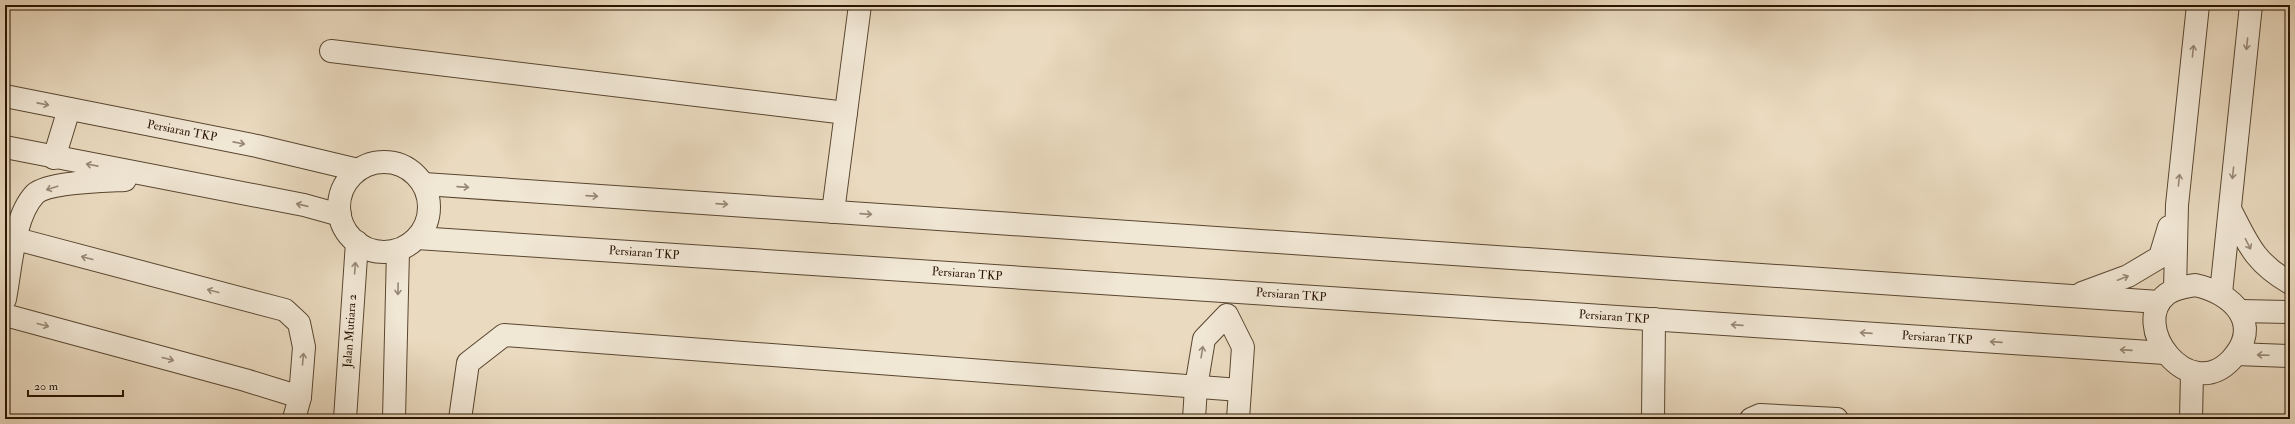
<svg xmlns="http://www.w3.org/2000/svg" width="2295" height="424" font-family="'IM FELL Double Pica',serif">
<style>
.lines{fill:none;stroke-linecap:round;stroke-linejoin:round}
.minor-casing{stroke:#594630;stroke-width:24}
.minor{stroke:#f1e7d5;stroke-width:22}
.oneway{stroke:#978875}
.labels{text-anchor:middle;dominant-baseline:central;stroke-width:3;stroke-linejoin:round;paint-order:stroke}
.street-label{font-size:12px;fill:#291400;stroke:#f1e7d5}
</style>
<rect width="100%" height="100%" fill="#eadabf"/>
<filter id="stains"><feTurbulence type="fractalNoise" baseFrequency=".005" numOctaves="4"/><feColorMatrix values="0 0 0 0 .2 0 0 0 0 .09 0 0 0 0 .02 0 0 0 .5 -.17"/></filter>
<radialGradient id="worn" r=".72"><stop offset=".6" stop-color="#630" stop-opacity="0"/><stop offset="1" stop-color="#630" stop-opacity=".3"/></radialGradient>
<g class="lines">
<defs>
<g id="minor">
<path d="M331,51l515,62"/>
<path d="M5,96l252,50 101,24"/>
<path d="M5,147l299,58 36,10"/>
<path d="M54,158l15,-49"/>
<circle cx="384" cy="207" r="45"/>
<path d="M424,184l1735,118"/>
<path d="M2230,209c18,35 24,53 60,74"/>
<path d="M833,212l27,-207"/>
<path d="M5,236l280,74 14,13 5,24 -4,50"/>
<path d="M417,238l1748,115"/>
<path d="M2195,285c38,8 69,39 36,75 -43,45 -103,-36 -64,-66 8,-6 18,-7 28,-9z"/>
<path d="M2175,289l2,-84 21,-200"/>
<path d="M2082,293l46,-17 32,-19 9,-30"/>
<path d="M2221,293l30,-288"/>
<path d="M5,299c6,-30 8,-82 30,-105 13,-12 71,-13 90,-14"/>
<path d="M2240,311l50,1"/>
<path d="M5,315l240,65 55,17 -6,22"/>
<path d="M2236,354l54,2"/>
<path d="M345,419l12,-177"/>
<path d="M394,419l4,-169"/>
<path d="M460,419l8,-56 36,-28 736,55"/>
<path d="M1194,419l2,-32 8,-48 23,-24 16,32 -5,72"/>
<path d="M1653,419l1,-100"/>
<path d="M1751,419l9,-4 77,4"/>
<path d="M2191,419l1,-47"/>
</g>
</defs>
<use href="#minor" class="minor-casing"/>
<use href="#minor" class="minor"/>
</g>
<defs><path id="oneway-shaft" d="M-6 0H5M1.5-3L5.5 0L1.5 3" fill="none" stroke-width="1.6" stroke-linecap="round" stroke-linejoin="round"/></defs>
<g class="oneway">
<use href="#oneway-shaft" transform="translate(2247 44) rotate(96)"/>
<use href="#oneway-shaft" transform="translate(2193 51) rotate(-84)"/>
<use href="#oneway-shaft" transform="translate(43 104) rotate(11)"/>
<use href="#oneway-shaft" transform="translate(239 143) rotate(11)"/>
<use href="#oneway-shaft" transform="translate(92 165) rotate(-169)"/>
<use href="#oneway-shaft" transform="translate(2233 173) rotate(96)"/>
<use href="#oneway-shaft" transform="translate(2179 180) rotate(-84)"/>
<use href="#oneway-shaft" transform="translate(463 187) rotate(4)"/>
<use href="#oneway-shaft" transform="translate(52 188) rotate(162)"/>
<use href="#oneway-shaft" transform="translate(592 196) rotate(4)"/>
<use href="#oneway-shaft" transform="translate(722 204) rotate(4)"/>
<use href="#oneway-shaft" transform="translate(302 205) rotate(-167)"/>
<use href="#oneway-shaft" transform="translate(866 214) rotate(4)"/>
<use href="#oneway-shaft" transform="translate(2248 244) rotate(63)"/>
<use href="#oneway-shaft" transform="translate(87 258) rotate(-165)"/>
<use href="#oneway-shaft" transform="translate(355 268) rotate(-86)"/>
<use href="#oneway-shaft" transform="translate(2123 278) rotate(-21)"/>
<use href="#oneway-shaft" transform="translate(398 289) rotate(91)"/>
<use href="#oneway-shaft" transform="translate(213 291) rotate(-165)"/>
<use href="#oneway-shaft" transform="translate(43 325) rotate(15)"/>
<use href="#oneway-shaft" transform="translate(1737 325) rotate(-176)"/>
<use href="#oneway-shaft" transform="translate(1866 333) rotate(-176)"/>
<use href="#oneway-shaft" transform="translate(1996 342) rotate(-176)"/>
<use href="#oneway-shaft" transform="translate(2126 350) rotate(-176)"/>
<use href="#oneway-shaft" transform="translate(1202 352) rotate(-81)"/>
<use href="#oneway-shaft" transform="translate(2263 355) rotate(-178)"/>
<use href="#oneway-shaft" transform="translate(168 359) rotate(15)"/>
<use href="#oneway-shaft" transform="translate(303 359) rotate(-85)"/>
</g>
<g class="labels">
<g class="street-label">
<text transform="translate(182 131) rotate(11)">Persiaran TKP</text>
<text transform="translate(644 253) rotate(4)">Persiaran TKP</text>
<text transform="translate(967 274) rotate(4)">Persiaran TKP</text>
<text transform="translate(1291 295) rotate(4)">Persiaran TKP</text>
<text transform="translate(1614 317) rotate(4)">Persiaran TKP</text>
<text transform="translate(350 331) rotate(-86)">Jalan Mutiara 2</text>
<text transform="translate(1937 338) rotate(4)">Persiaran TKP</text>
</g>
</g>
<rect width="2295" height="424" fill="none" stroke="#eadabf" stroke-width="20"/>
<rect x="6" y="6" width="2283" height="412" fill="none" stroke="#291400" stroke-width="2"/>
<rect x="10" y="10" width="2275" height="404" fill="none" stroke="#291400"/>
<path d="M28 390v6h95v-6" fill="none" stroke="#291400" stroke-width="2"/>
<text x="34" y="390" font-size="12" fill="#291400" stroke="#f1e7d5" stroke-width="3" paint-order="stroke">20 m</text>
<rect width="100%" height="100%" filter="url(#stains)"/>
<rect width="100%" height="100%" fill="url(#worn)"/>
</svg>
